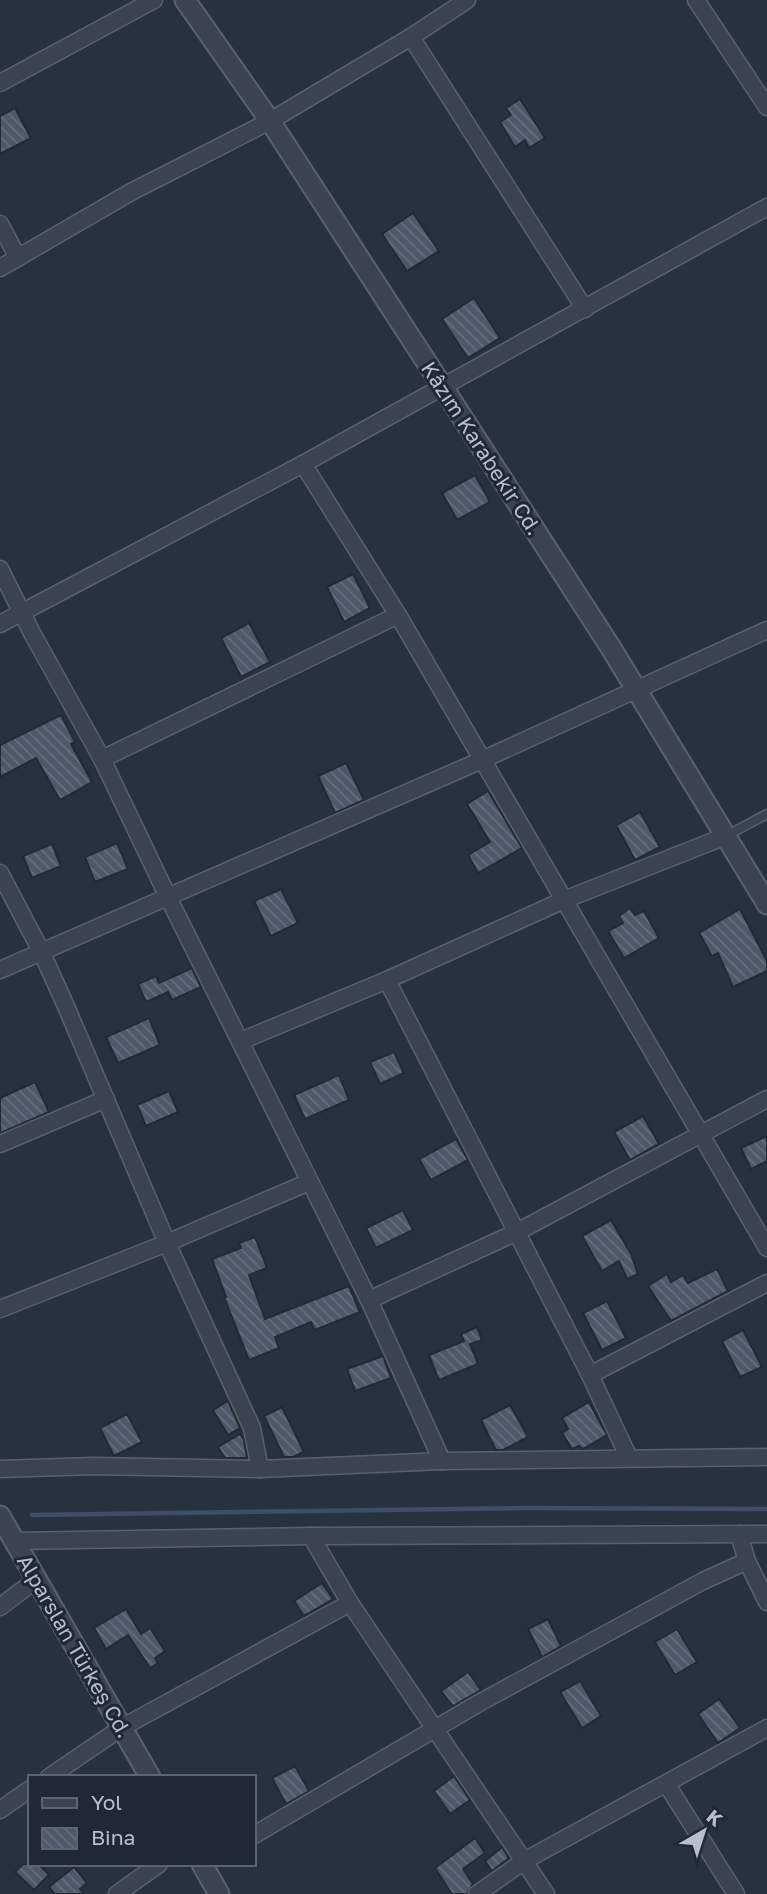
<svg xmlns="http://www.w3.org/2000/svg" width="767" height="1894" font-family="'Golos Text',sans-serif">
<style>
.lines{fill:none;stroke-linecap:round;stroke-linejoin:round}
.stream{stroke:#3f4e68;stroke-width:4.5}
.building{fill:url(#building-back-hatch);stroke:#222a37;stroke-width:2}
.service-casing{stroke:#59616d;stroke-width:11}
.minor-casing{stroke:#59616d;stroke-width:19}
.tertiary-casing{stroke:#59616d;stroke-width:23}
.service{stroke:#3c4350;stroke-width:8}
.minor{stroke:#3c4350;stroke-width:16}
.tertiary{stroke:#3c4350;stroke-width:19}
.labels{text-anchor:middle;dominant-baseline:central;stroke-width:6;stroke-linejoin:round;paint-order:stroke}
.street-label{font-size:21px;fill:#b8bfca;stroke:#202835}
</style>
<defs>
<pattern id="building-back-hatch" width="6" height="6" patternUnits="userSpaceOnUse" patternTransform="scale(1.75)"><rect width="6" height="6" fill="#4e5869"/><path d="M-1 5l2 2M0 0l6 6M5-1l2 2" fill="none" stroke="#656e7d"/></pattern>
</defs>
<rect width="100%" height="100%" fill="#283140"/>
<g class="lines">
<path class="stream" d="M32,1515l492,-7 243,1"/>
</g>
<g class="building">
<path d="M520,99l25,39 -16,10 -4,-8 -10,7 -15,-25 11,-7 -5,-7z"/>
<path d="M15,108l16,30 -31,16v-38z"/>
<path d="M413,213l26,38 -32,20 -25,-37z"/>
<path d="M474,298l26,40 -32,20 -26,-39z"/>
<path d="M475,475l15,27 -33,18 -15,-27z"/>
<path d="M353,574l17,34 -26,14 -17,-35z"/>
<path d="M249,623l21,39 -29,15 -20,-39z"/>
<path d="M61,715l14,27 -4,2 21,38 -32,18 -24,-42 -36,19v-32z"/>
<path d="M346,763l18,37 -29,13 -17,-37z"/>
<path d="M488,791l34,57 -44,25 -10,-18 22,-13 -23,-38z"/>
<path d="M640,812l20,35 -25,13 -19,-35z"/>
<path d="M117,843l11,26 -33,13 -10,-25z"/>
<path d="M52,844l9,22 -29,12 -9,-22z"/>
<path d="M281,889l17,34 -27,13 -17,-35z"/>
<path d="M630,908l5,7 9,-4 15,27 -35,20 -16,-27 15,-8 -4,-7z"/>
<path d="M740,909l27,52v10l-34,16 -15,-34 -6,3 -13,-23z"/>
<path d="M192,968l9,19 -29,13 -4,-8 -22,10 -8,-18 18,-8 3,7z"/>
<path d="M149,1018l11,27 -42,18 -12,-26z"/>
<path d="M394,1052l10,21 -24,11 -10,-22z"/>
<path d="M339,1075l10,25 -44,19 -11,-24z"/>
<path d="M35,1082l14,30 -49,21v-35z"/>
<path d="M169,1091l9,21 -32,14 -9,-21z"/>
<path d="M643,1116l16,28 -29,16 -16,-28z"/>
<path d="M767,1136v25l-16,8 -10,-21z"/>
<path d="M456,1139l12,21 -37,20 -12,-21z"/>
<path d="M403,1210l10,20 -37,18 -10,-20z"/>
<path d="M611,1220l20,34 7,20 -11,5 -8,-18 -17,10 -20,-35z"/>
<path d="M255,1237l12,31 -18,7 16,44 84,-33 11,26 -45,18 -4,-8 -36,15 4,11 -30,12 -25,-63h2l-14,-38 29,-11 -2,-5z"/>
<path d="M717,1269l11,22 -57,30 -23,-35 19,-12 4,8 12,-7 5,8z"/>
<path d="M607,1301l19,37 -24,12 -19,-37z"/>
<path d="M477,1327l5,13 -12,4 8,20 -39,16 -10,-25 35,-14 -3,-7z"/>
<path d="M743,1330l19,37 -22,10 -18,-36z"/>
<path d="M383,1356l8,22 -36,13 -8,-22z"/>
<path d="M228,1401l12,27 -12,7 -15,-25z"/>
<path d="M589,1402l18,33 -24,14 -4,-3 -7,3 -10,-16 6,-4 -6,-11z"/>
<path d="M510,1405l18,32 -25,13h-7l-15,-30z"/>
<path d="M282,1407l22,45 -11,5h-9l-20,-41z"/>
<path d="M127,1414l15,28 -28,14 -14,-28z"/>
<path d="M240,1434l4,6 3,18h-22l-7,-11z"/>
<path d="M322,1583l11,16 -29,17 -10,-15z"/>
<path d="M126,1609l15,25 9,-6 15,23 -10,7 3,5 -8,5 -22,-33 -22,14 -12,-21z"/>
<path d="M548,1619l13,27 -19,11 -14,-28z"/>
<path d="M677,1629l20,33 -22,13 -20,-33z"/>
<path d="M468,1672l13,18 -28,16 -12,-15z"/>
<path d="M580,1681l21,35 -19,12 -22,-36z"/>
<path d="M719,1699l21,29 -22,15 -20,-29z"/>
<path d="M295,1766l14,25 -23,13 -14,-26z"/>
<path d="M454,1776l16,24 -20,14 -16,-23z"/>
<path d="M475,1838l10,15 -22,16 10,15 -6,10h-15l-17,-26z"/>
<path d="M502,1847l7,11 -17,13 -7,-10z"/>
<path d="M23,1864h15l11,11 -15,15 -19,-18z"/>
<path d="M74,1867l13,16 -7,6 4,5h-29l-6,-7z"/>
</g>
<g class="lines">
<defs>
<path id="service" d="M726,836l41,-22"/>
<g id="minor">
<path d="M696,0l71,107"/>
<path d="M411,37l174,272"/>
<path d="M0,83l154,-83"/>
<path d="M0,224l18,34"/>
<path d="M0,268l131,-76 139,-71 141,-84 56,-37"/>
<path d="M303,464l95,151 369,633"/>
<path d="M0,569l32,64 70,126 66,138 201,403 73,161"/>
<path d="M0,624l303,-160 464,-257"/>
<path d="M102,759l296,-144"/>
<path d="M0,873l41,78 24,53 102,239 85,185 8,41"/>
<path d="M0,970l482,-210 285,-130"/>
<path d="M387,980l203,395 39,83"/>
<path d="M241,1041l146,-61 177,-80 162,-64"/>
<path d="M0,1144l106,-45"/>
<path d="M369,1300l148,-68 250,-133"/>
<path d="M0,1309l167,-66 142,-61"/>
<path d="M590,1375l177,-92"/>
<path d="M0,1469l94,-3 166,3 182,-8 325,-4"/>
<path d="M739,1534l8,27 20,41"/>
<path d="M311,1536l39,67 196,291"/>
<path d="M15,1541l296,-5 456,-2"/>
<path d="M0,1607l37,-28"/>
<path d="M49,1777l72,-49 229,-125"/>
<path d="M667,1785l69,109"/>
<path d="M0,1810l30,-21"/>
<path d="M254,1835l225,-132 224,-122 44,-20"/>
<path d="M117,1894l42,-30"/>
<path d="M477,1894l47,-33 243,-133"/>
</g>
<g id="tertiary">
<path d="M185,0l85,121 172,265 169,262 156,256"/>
<path d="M0,1516l150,261"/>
<path d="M202,1864l17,30"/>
</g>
</defs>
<use href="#service" class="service-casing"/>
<use href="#minor" class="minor-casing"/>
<use href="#tertiary" class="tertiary-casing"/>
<use href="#service" class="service"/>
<use href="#minor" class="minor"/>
<use href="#tertiary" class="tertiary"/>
</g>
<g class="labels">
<g class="street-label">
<text transform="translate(482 448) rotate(57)">Kâzım Karabekir Cd.</text>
<text transform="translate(75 1646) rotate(60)">Alparslan Türkeş Cd.</text>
</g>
</g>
<rect x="28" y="1775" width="228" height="91" fill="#202835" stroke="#5d6471" stroke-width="2"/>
<rect x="42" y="1798" width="35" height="10" fill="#3c4350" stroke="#5d6471" stroke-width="2"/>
<text x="91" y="1810" font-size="21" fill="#b8bfca">Yol</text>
<rect x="42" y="1828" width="35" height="21" fill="url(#building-back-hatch)" stroke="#5d6471" stroke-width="2"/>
<text x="91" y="1845" font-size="21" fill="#b8bfca">Bina</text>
<g transform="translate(704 1831) rotate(39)" stroke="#202835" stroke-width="5" paint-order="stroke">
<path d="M0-5L12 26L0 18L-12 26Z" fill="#b8bfca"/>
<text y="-10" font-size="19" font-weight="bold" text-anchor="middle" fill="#b8bfca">K</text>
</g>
</svg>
